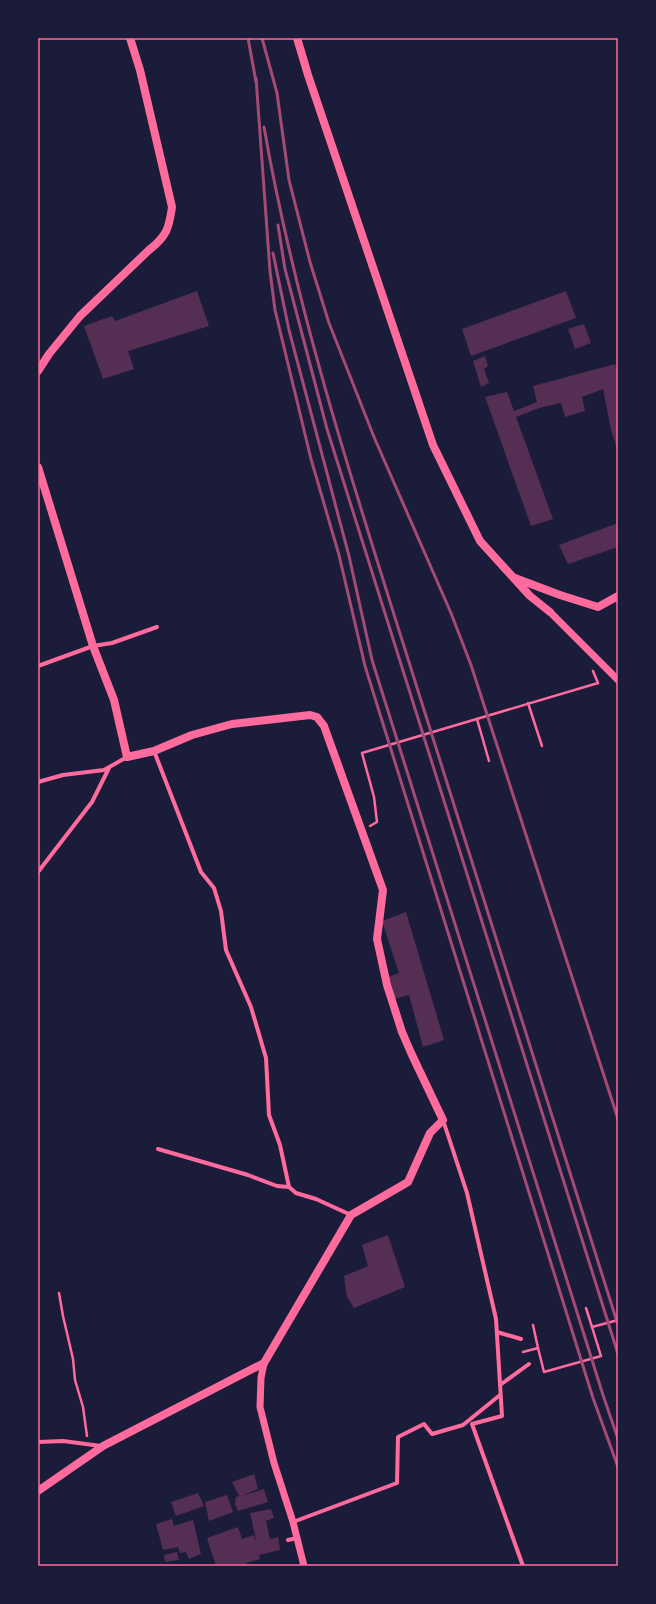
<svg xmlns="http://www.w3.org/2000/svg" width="656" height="1604" font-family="'Nunito Sans',sans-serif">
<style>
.building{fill:#542f53}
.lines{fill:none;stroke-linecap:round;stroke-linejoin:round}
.path{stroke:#ff6b9d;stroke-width:2.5}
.minor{stroke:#ff6b9d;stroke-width:4}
.tertiary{stroke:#ff6b9d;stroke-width:7}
.secondary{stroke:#ff6b9d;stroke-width:8}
.rail{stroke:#a44b75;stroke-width:3}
.neatline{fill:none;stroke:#ff6b9d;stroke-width:1.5}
</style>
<rect width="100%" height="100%" fill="#1b1b3a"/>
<g class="building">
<path d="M197,291l12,35 -81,25 6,18 -31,10 -19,-53 28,-10 3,5z"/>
<path d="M566,291l10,27 -105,38 -9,-27z"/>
<path d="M584,324l7,19 -16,6 -7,-20z"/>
<path d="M485,356l3,10 -4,3 5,14 -8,4 -8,-26z"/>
<path d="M615,364l3,10v78l-7,-22 -8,-41 -21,8 3,14 -20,6 -4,-14 -22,5 -23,9 37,102 -22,7 -46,-129 22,-5 7,19 23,-9 -4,-16z"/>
<path d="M618,523v24l-50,17 -9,-19z"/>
<path d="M406,912l38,128 -21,7 -14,-52 -15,4 -6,-22 11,-4 -17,-52z"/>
<path d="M388,1235l17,52 -51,21 -7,-11 -3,-21 24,-10 -6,-21z"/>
<path d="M254,1474l4,15 -17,7 23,-7 4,13 -30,9 -3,-7 1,-7 3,-1 -7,-14z"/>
<path d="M198,1493l6,13 -28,10 -5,-14z"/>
<path d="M227,1495l6,17 -24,9 -4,-19z"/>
<path d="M271,1509l3,9 -8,3 4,18 8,-2 2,13 -21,5 1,4 -14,4 1,3h-31l-9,-28 31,-11 4,12 12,-4 3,9 -7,-31z"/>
<path d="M172,1519l2,7 19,-6 8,34 -12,5 -3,-7 -6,1 -2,-6 -15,3 -7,-26z"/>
<path d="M177,1552l2,8 -14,2 -1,-7z"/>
</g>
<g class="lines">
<g class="path">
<path d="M528,703l14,43"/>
<path d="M477,719l12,42"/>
<path d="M370,826l7,-4 -3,-25 -12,-44 236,-70 -5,-12"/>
<path d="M59,1293l4,23 10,43 2,21 8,27 4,29"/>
<path d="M586,1308l6,19"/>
<path d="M533,1325l5,23"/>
<path d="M523,1352l15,-4 6,24 57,-16 -9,-29 26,-7"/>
</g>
<g class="minor">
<path d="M38,666l55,-20 19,-3 45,-16"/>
<path d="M154,751l47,121 13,16 7,23 5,39 25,57 15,51 3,57 11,30 9,42 7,6 20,6 35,16"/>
<path d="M38,782l25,-7 41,-5 23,-13"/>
<path d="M38,872l54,-70 17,-34"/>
<path d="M443,1120l24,73 29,126 6,97 -30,8 51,142"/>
<path d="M158,1149l90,26 29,11 12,1"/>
<path d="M497,1332l24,7"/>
<path d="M500,1385l29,-21"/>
<path d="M38,1442l25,-1 38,5"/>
<path d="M293,1522l104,-39 1,-46 26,-13 8,10 31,-9 37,-30"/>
<path d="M288,1540l9,-2"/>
</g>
<g class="tertiary">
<path d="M550,612l68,68"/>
<path d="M264,1363l-3,15 -1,29 14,56 19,59 11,44"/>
</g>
<g class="secondary">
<path d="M297,38l11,37 125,370 47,96 50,55 20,16"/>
<path d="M38,371l11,-17 31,-38 69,-66c18,-14 20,-22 23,-43l-32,-137 -10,-32"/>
<path d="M38,467l55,179 21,54 13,57 27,-6 38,-16 40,-11 78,-9 7,2 7,9 59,164 -6,49 10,46 15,47 10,23 31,65 -13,13 -22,49 -57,33 -87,148 -161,83 -65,45"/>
<path d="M515,578l45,17 38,12 20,-11"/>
</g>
<g class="rail">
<path d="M248,38l8,44"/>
<path d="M262,38l15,55 12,87 21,82 19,61 45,114 77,176 20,52 147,454"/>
<path d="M256,78l14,193 5,39 36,149 28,96 26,111 228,732 25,69"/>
<path d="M264,127c33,189 93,369 150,551 68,216 136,432 204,647"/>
<path d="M278,225l7,44 42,160 291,925"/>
<path d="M273,253l16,77 60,226 23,104 231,735 15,44"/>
</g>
</g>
<rect width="656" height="1604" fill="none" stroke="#1b1b3a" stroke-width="78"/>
<rect x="39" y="39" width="578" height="1526" class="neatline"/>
</svg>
